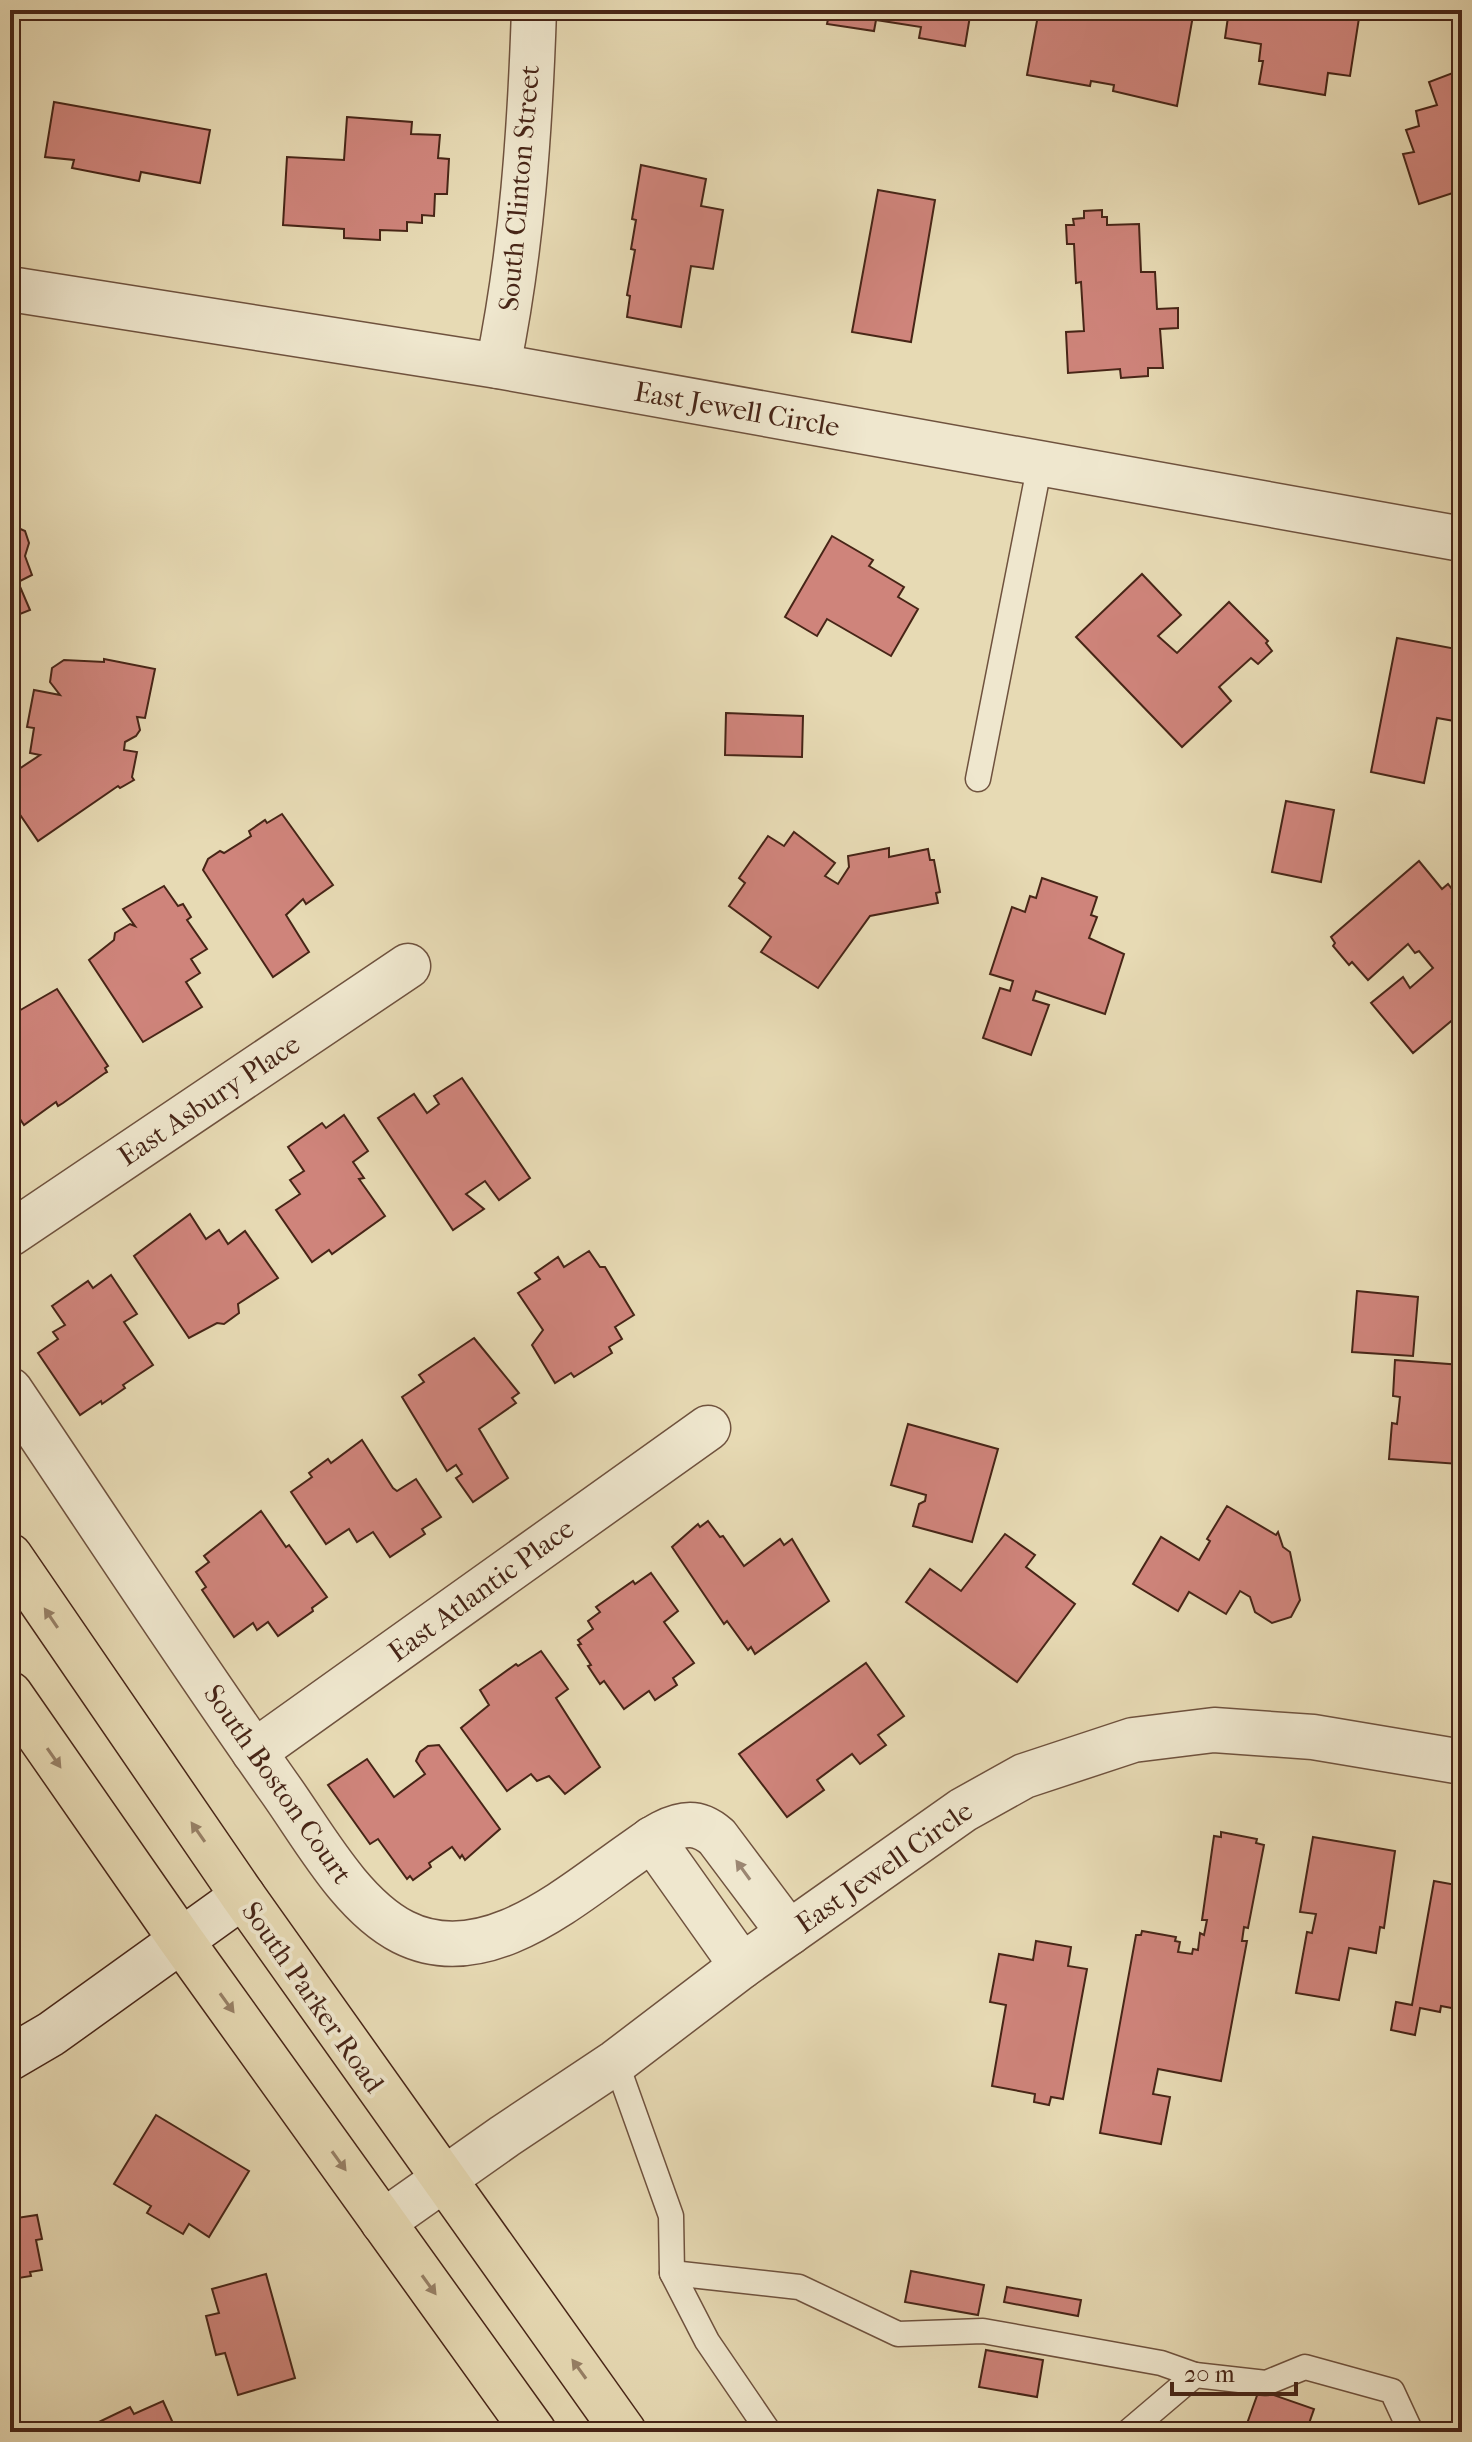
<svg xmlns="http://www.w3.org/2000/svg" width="1472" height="2442" font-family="'IM FELL French Canon',serif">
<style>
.building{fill:#cf847b;stroke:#472517;stroke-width:2}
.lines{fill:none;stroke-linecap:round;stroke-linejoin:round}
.lane-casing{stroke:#6f523e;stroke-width:27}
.street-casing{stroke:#6f523e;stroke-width:47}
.secondary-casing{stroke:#472517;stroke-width:47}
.primary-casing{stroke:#472517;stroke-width:47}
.lane{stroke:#efe7ce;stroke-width:24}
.street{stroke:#efe7ce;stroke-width:44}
.secondary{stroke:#efe7ce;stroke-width:44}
.primary{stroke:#e7dab4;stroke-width:44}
.oneway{fill:#978066}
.oneway2{fill:#9b8672}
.labels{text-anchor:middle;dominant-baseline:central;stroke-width:8;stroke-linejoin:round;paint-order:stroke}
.street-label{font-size:28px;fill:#472517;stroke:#efe7ce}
</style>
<rect width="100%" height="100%" fill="#e7dab4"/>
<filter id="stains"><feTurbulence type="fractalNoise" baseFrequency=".0025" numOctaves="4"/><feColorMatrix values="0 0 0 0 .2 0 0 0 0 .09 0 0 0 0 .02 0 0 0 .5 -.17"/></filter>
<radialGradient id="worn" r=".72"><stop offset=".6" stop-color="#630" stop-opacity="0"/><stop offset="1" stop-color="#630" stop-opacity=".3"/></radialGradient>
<g class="building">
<path d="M830,10h141l-6,36 -46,-8 2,-11 -45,-7 -2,11 -47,-7z"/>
<path d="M1039,10h155l-17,96 -64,-15 1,-6 -23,-4 -1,5 -63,-11z"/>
<path d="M1229,10h101l-1,3 30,5 -9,58 -22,-3 -3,22 -66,-11 4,-23h-4l2,-17 -36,-6z"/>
<path d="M1458,71l4,1v118l-43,14 -16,-50 11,-2 -8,-22 13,-4 -3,-15 21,-6 -8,-23z"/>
<path d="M54,102l156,28 -10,53 -59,-11 -2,9 -67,-13 2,-8 -29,-3z"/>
<path d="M347,117l65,5 -1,12 29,1 -2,23 11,1 -2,35h-12l-1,22 -12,-1v8l-15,-1v9l-27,-1v10l-36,-2v-9l-61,-4 4,-68 57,3z"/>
<path d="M641,165l65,14 -5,27 22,4 -10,59 -22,-3 -10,61 -54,-10 3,-21 -3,-1 8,-45 -4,-1 5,-29 -4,-1z"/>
<path d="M878,190l57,10 -24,142 -59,-10z"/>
<path d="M1102,210v7h5v8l32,-1 2,48h14l2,37 21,-1v20l-18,1 3,39h-15v8l-27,2 -1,-9 -52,4 -2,-41 18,-1 -3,-49 -5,1 -2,-39h-7l-1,-19h8l-1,-6 11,-1v-7z"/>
<path d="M1462,383v59l-10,-2z"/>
<path d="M10,511l6,16 9,4 4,12 -4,13 7,19 -14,7 12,28 -20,8z"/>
<path d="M832,536l41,24 -4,6 35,21 -6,10 20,12 -27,47 -64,-37 -10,17 -32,-19z"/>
<path d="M1142,574l39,41 -23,21 19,17 52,-51 39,39 -2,2 6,8 -14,13 -7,-6 -32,29 12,14 -49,46 -106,-110z"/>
<path d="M1397,638l65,12 -2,72 -23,-4 -13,65 -53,-11z"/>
<path d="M104,659l51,10 -10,49 -8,-1 3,13 -4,6 -11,6 -1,8 13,2 -5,25 2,3 -14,8 -2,-2 -80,55 -28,-41v-25l30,-20 -10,-2 4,-25 -7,-1 7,-37 26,5 -10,-13 2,-14 12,-8 40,2z"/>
<path d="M726,713l77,3 -1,41 -77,-2z"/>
<path d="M1286,801l48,9 -13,72 -49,-10z"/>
<path d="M282,814l51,71 -27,19 -3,-5 -17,16 23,37 -36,25 -70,-107 5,-11 12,-8 4,2 27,-17 -2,-5 16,-11 2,3z"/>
<path d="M794,832l41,31 -10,13 13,8 11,-17 -1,-11 41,-8v9l39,-8 2,11h4l6,32 -4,1 2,10 -68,13 -52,72 -57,-36 10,-15 -42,-31 16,-23 -6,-5 29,-42 16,10z"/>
<path d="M1419,861l23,28 6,-5 11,14 -7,6 10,11v97l-49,41 -42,-50 32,-26 7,11 23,-20 -14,-17 -4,2 -7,-9 -40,36 -16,-18 -3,3 -16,-19 2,-3 -4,-6z"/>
<path d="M1042,878l55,19 -6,18 6,2 -8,21 35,16 -19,60 -69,-23 -3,9 16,5 -18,50 -48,-17 17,-50 10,3 3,-10 -23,-7 22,-67 13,5 5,-16 6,2z"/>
<path d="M164,886l14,20 5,-2 8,13 -4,3 20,29 -16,10 9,14 -14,9 16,25 -59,35 -54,-82 25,-20 1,-7 15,-9 5,2 -12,-17z"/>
<path d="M57,989l51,77 -3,2 2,4 -2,1 -42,30 -5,3 -2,-4 -32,23 -14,-21v-88z"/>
<path d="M462,1078l68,100 -31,22 -14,-19 -19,13 18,15 -31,21 -75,-112 36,-24 13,19 12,-9 -5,-8z"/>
<path d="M344,1115l24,36 -15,11 11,16 -5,1 26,37 -53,38 -3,-4 -17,12 -36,-52 24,-16 -10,-14 14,-9 -16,-24 34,-24 4,5z"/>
<path d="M190,1214l16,25 13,-9 9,14 17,-13 33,47 -40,26 1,9 -15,11 -7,-1 -28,15 -55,-82z"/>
<path d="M589,1251l11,16h5l29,48 -19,12 7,12 -13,8 3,6 -38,24 -3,-4 -16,10 -23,-38 11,-15 -25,-37 22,-14 -5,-6 23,-16 6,10z"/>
<path d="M111,1275l26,39 -13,8 29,43 -30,20 2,3 -23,16 -1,-3 -21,14 -42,-62 20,-14 -5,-7 12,-7 -13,-19 36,-25 5,7z"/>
<path d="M1357,1291l61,6 -5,59 -61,-4z"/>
<path d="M474,1338l45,55 -7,5 4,5 -37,26 29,49 -35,24 -17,-24 6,-4 -6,-9 -9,6 -45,-74 22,-15 -5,-7z"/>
<path d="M1395,1360l67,5 -1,35h-4l-2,27 6,1 -2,36 -70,-5 3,-36 5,1 3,-27 -7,-1z"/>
<path d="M908,1424l90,25 -26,93 -59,-16 6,-22 6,-3 1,-6 -35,-10z"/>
<path d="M362,1440l31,48 4,3 19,-12 25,38 -19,12 3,5 -35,23 -17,-25 -16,10 -8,-13 -23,15 -35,-52 21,-15 -3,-4 19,-14 3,4z"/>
<path d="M1227,1506l49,29 2,-3 5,15 7,5 10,48 -9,17 -19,6 -17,-11 -5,-15 -10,-6 -14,23 -37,-22 -11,19 -45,-27 28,-47 38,23 11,-19 -3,-2z"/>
<path d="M261,1511l25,36 3,-2 38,52 -15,11 1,3 -35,25 -10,-14 -11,8 -4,-7 -19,14 -32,-47 4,-3 -10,-15 13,-10 -5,-6z"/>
<path d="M708,1521l12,16 3,-1 21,30 36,-27 4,6 8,-6 37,62 -74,53 -4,-7 -3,3 -21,-29 -3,3 -52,-77 26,-23 2,3z"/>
<path d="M1005,1534l30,21 -9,12 49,37 -58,78 -111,-80 24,-33 31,22z"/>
<path d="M651,1573l27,38 -14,11 30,41 -21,15 4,7 -22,15 -6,-9 -25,18 -20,-28 -4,3 -12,-18 3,-1 -13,-20 3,-1 -3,-4 15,-11 -5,-8 12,-9 -4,-5 37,-26 2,3z"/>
<path d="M541,1651l27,38 -12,9 44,69 -35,27 -16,-18 -12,5 -6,-7 -24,17 -46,-63 28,-23 -9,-15 36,-26 2,2z"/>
<path d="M866,1663l38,53 -26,19 8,10 -26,19 -8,-10 -35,26 7,10 -37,27 -48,-63z"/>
<path d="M439,1745l61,84 -35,31 -3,-5 -2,3 -8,-11 -23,16 2,4 -18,13 -3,-4 -3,3 -29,-40 -8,5 -42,-59 39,-26 27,38 31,-23 -9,-13 4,-9 8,-6z"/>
<path d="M1221,1832l36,7 -1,4 8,2 -16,83 -4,-1 -2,14h5l-26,140 -63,-12 -5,25 17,3 -9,47 -61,-11 36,-198h5l1,-4 34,6 -1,4 5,1 -2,10 14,2 1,-5 5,1 2,-17 4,2 3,-15h-5l12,-84 7,1z"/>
<path d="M1313,1837l82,14 -11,77 -4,-1 -4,26 -27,-5 -10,52 -43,-7 11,-61 5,1 4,-19 -16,-2z"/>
<path d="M1434,1881l28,5v137l-7,-1 2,-13 -16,-3 -1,6 -20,-4 -5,27 -24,-5 5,-28 16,3z"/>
<path d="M1036,1941l35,6 -3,19 19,3 -24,130 -12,-2 -2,8 -15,-3 1,-8 -43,-8 14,-81 -16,-3 9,-48 34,6z"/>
<path d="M156,2115l93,56 -40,66 -20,-13 -6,10 -36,-21 4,-7 -37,-22z"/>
<path d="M37,2215l5,24 -6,1 6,30 -12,2 1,4 -19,3 4,23 -6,1v-84z"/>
<path d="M911,2271l73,14 -6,30 -73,-13z"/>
<path d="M266,2274l29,104 -57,17 -13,-42 -9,2 -10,-39 13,-3 -7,-24z"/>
<path d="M1007,2287l74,13 -3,16 -74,-14z"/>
<path d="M986,2350l57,10 -6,37 -58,-10z"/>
<path d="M1259,2390l55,19 -8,23h-62z"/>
<path d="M163,2401l14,31h-99l52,-25 4,7z"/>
</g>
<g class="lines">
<defs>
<g id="lane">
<path d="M978,779l62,-316"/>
<path d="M616,2062l55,154 1,57 35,68 62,91"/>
<path d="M672,2273l127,14 99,47 85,-3 178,32 34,12 -67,57"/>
<path d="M1195,2375l71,8 39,-16 87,24 19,41"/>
</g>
<g id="street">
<path d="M10,289l488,77 964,173"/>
<path d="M498,366c24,-118 32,-236 36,-356"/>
<path d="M10,1234l398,-268"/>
<path d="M10,1390c89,132 176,266 268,396 34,47 72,119 125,146 81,41 165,-34 228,-78 16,-11 38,-29 59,-29 11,0 19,5 27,12l72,96"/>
<path d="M254,1752l454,-324"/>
<path d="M652,1839l90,127"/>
<path d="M383,2222l122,-86 111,-74 126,-96 221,-156 61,-34 109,-36 81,-10 99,7 149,25"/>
</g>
<path id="secondary" d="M10,2058l41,-24 192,-138"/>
<g id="primary">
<path d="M10,1556l233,340 381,536"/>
<path d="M10,1694l171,246 353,492"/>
</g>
</defs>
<use href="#lane" class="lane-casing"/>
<use href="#street" class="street-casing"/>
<use href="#secondary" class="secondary-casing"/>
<use href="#primary" class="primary-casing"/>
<use href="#lane" class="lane"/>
<use href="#street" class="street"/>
<use href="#secondary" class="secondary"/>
<use href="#primary" class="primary"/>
</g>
<defs><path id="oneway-solid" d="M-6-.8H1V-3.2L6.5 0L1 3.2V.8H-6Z" transform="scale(2)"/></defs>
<g class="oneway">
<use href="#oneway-solid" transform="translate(51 1618) rotate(-124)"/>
<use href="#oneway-solid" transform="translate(54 1758) rotate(55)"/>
<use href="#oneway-solid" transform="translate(198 1832) rotate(-125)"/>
<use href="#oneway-solid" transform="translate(227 2003) rotate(54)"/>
<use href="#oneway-solid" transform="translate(339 2161) rotate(54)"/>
<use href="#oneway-solid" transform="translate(429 2285) rotate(54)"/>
<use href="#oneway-solid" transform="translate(579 2369) rotate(-126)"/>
</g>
<use class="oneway2" href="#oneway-solid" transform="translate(743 1870) rotate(-126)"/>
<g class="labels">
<g class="street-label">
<text transform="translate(519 188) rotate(-85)">South Clinton Street</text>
<text transform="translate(737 409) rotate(10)">East Jewell Circle</text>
<text transform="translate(209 1100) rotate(-34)">East Asbury Place</text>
<text transform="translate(481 1590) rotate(-36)">East Atlantic Place</text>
<text transform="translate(278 1784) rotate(55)">South Boston Court</text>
<text transform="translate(884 1867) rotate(-35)">East Jewell Circle</text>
<text transform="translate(313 1997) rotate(55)">South Parker Road</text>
</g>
</g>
<rect width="1472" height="2442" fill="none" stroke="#e7dab4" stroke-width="40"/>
<rect x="12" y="12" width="1448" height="2418" fill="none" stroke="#472517" stroke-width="4"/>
<rect x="20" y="20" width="1432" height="2402" fill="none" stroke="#472517" stroke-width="2"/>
<path d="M1172 2382v12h124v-12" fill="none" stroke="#472517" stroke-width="4"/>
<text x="1184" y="2382" font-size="24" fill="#472517" stroke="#efe7ce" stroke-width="6" paint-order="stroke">20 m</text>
<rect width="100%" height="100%" filter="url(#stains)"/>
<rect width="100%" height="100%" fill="url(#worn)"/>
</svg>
